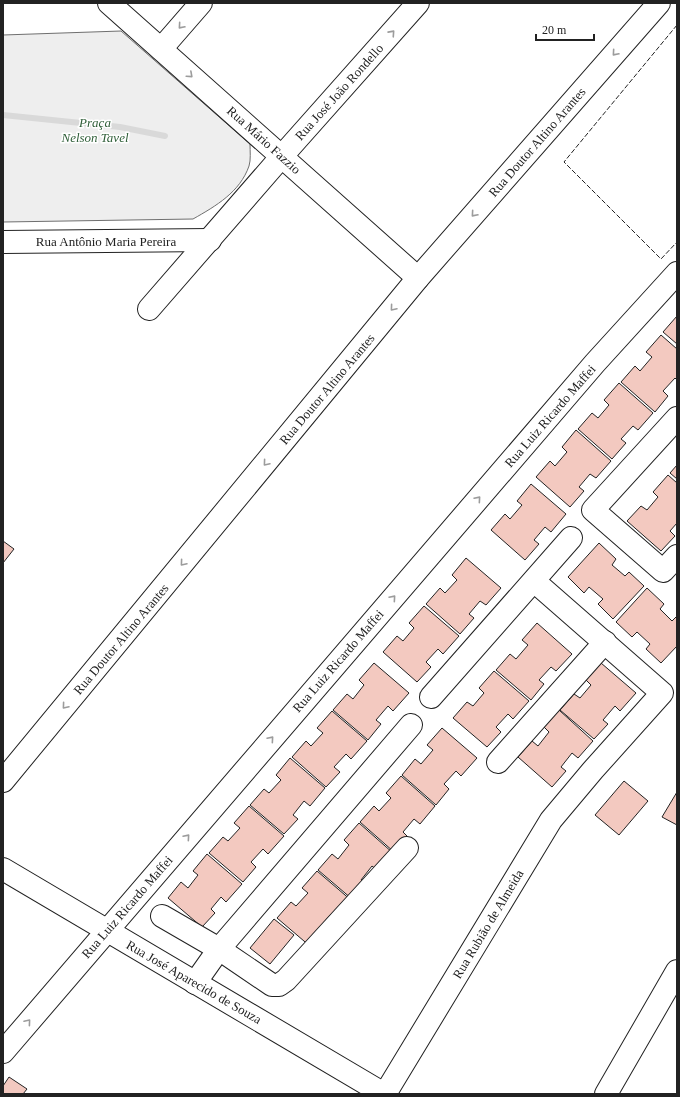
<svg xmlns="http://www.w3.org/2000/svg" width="680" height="1097" font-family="'Times New Roman',serif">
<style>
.green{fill:#eee;stroke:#6f6f6f}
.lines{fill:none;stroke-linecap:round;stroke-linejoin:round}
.stream{stroke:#d9d9d9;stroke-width:6}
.building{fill:#f3c9c0;stroke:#222}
.minor-casing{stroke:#222;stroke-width:24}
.minor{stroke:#fff;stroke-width:22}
.fence{stroke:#222;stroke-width:1;stroke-dasharray:5 2;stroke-linecap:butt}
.oneway{stroke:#9c9c9c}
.labels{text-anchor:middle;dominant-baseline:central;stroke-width:3;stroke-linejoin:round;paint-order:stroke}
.street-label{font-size:13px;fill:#222;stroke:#fff}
.park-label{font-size:13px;font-style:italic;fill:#2f5e38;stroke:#fff}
</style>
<rect width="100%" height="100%" fill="#fff"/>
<path class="green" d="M121,31l129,113c0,7 1,16 -1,22 -9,26 -33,40 -56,53l-190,3v-187z"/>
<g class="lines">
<path class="stream" d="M3,115l117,12 45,9"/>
</g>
<g class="building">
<path d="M677,316v28l-14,-12z"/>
<path d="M661,335l16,14v31l-2,-2 -12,13 5,5 -13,16 -34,-30 14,-16 5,5 12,-14 -6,-5z"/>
<path d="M619,383l34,30 -15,17 -5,-4 -12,13 5,4 -14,16 -34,-30 14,-16 6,5 11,-13 -5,-5z"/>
<path d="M576,430l35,31 -15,17 -6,-4 -11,13 5,4 -14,16 -34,-30 14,-16 5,5 12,-14 -5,-5z"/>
<path d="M677,465v14l-7,-6z"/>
<path d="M668,475l9,8v40l-7,8 5,5 -14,15 -34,-30 14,-15 6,4 11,-13 -5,-5z"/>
<path d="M531,484l35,30 -15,18 -6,-5 -11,13 5,4 -14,16 -34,-30 14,-16 5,5 12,-14 -5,-4z"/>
<path d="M3,541l11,8 -11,14z"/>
<path d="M599,543l17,16 -4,6 13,11 4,-4 15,14 -31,33 -15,-15 5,-5 -14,-12 -5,6 -16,-16z"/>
<path d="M466,558l35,30 -15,17 -6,-4 -11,13 5,4 -14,16 -34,-30 14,-16 5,5 12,-13 -5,-5z"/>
<path d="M647,588l17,16 -4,5 12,12 5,-5v30l-16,17 -15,-14 4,-5 -13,-12 -5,5 -16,-15z"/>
<path d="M424,606l35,30 -16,18 -5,-5 -12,13 5,5 -14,15 -34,-30 14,-16 6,5 11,-13 -5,-5z"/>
<path d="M537,623l35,31 -16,17 -5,-4 -12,13 5,4 -13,16 -35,-30 14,-16 6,5 12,-14 -6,-5z"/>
<path d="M374,663l35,30 -16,18 -5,-5 -12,14 5,4 -13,16 -35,-30 14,-16 6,5 11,-14 -5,-5z"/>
<path d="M601,663l35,30 -16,18 -5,-5 -12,14 5,4 -14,15 -34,-29 14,-16 6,4 11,-13 -5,-5z"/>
<path d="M494,671l35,30 -16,18 -5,-5 -12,13 5,5 -14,15 -34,-29 14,-16 6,4 11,-13 -5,-5z"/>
<path d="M559,710l34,31 -15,17 -6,-5 -11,14 5,4 -14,16 -34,-30 14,-16 6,5 11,-14 -5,-5z"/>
<path d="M332,711l35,30 -16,18 -5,-5 -12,13 6,5 -14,15 -34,-30 14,-16 5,5 12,-13 -6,-5z"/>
<path d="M442,728l35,30 -16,18 -5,-5 -12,13 5,5 -13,16 -34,-30 13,-16 6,5 12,-14 -6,-5z"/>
<path d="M290,758l35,30 -15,18 -6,-5 -11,14 5,4 -14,15 -34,-29 14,-16 5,4 12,-13 -5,-5z"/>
<path d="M401,776l34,30 -15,18 -6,-5 -11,13 5,5 -14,15 -34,-30 14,-16 5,5 12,-13 -5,-5z"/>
<path d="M624,781l24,20 -29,34 -24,-20z"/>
<path d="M677,792v33l-15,-8z"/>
<path d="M249,806l35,30 -16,18 -5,-5 -12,13 5,5 -13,15 -34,-29 14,-16 5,4 12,-13 -6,-5z"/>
<path d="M359,823l34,30 -15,18 -6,-5 -11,14 5,4 -14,15 -34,-29 14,-16 6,5 11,-14 -5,-5z"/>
<path d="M207,854l35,30 -16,18 -5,-5 -10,12 4,4 -13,14 -34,-29 13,-16 7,6 10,-13 -5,-4z"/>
<path d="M317,871l35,30 -15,18 -6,-5 -11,13 -9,20 -34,-29 14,-16 5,4 12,-13 -6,-5z"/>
<path d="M274,919l20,16 -24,29 -20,-16z"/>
<path d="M9,1077l18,12 -4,5h-20v-8z"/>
</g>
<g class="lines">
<defs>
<g id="minor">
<path d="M109,3l309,275"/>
<path d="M161,49l40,-46"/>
<path d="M3,242l207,-2"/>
<path d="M149,309l133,-153 136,-153"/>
<path d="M677,418l-84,92 70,61 14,-15"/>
<path d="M431,697l140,-159"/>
<path d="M498,762l107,-120"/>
<path d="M3,781l415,-503 241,-275"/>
<path d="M3,869l381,225"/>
<path d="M162,916l57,33 53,36h7l7,-5 121,-132"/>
<path d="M195,983l24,-34 192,-224"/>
<path d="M3,1052l592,-689 82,-90"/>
<path d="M385,1094l166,-274 42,-50 69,-77 -128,-112"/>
<path d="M606,1094l71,-123"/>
</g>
</defs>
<use href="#minor" class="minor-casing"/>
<use href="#minor" class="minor"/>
<path class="fence" d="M677,25l-113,137 97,97 16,-17"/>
</g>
<defs><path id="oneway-chevron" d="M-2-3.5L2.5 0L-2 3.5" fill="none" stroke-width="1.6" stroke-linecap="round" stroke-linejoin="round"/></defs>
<g class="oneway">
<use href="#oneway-chevron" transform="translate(181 26) rotate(131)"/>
<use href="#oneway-chevron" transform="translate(392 33) rotate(-48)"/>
<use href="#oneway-chevron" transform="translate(615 53) rotate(131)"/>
<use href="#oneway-chevron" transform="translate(190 75) rotate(42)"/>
<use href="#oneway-chevron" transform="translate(474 214) rotate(131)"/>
<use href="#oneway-chevron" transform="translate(393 308) rotate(130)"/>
<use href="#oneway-chevron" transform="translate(266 463) rotate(130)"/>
<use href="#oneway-chevron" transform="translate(478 499) rotate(-49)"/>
<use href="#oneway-chevron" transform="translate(183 563) rotate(130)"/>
<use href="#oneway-chevron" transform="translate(393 598) rotate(-49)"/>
<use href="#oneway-chevron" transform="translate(65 706) rotate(130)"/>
<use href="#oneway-chevron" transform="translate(271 739) rotate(-49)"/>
<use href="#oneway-chevron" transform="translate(187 837) rotate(-49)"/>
<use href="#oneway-chevron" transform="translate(28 1022) rotate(-50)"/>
</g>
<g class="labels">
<g class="street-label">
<text transform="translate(339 92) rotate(-48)">Rua José João Rondello</text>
<text transform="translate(264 140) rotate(42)">Rua Mário Fazzio</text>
<text transform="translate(537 142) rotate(-49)">Rua Doutor Altino Arantes</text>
<text x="106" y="241">Rua Antônio Maria Pereira</text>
<text transform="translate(327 389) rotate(-50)">Rua Doutor Altino Arantes</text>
<text transform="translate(550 416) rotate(-49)">Rua Luiz Ricardo Maffei</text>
<text transform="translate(121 639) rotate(-50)">Rua Doutor Altino Arantes</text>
<text transform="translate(338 661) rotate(-49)">Rua Luiz Ricardo Maffei</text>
<text transform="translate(127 907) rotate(-49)">Rua Luiz Ricardo Maffei</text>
<text transform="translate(488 924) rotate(-59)">Rua Rubião de Almeida</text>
<text transform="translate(194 982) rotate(30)">Rua José Aparecido de Souza</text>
</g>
<g class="park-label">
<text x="95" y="122">Praça<tspan x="95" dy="15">Nelson Tavel</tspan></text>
</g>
</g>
<rect width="680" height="1097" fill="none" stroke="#222222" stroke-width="8"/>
<path d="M536 34v6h58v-6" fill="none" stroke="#222222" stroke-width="2"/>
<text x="542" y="34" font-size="12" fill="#222222" stroke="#ffffff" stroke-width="3" paint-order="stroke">20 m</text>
</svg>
